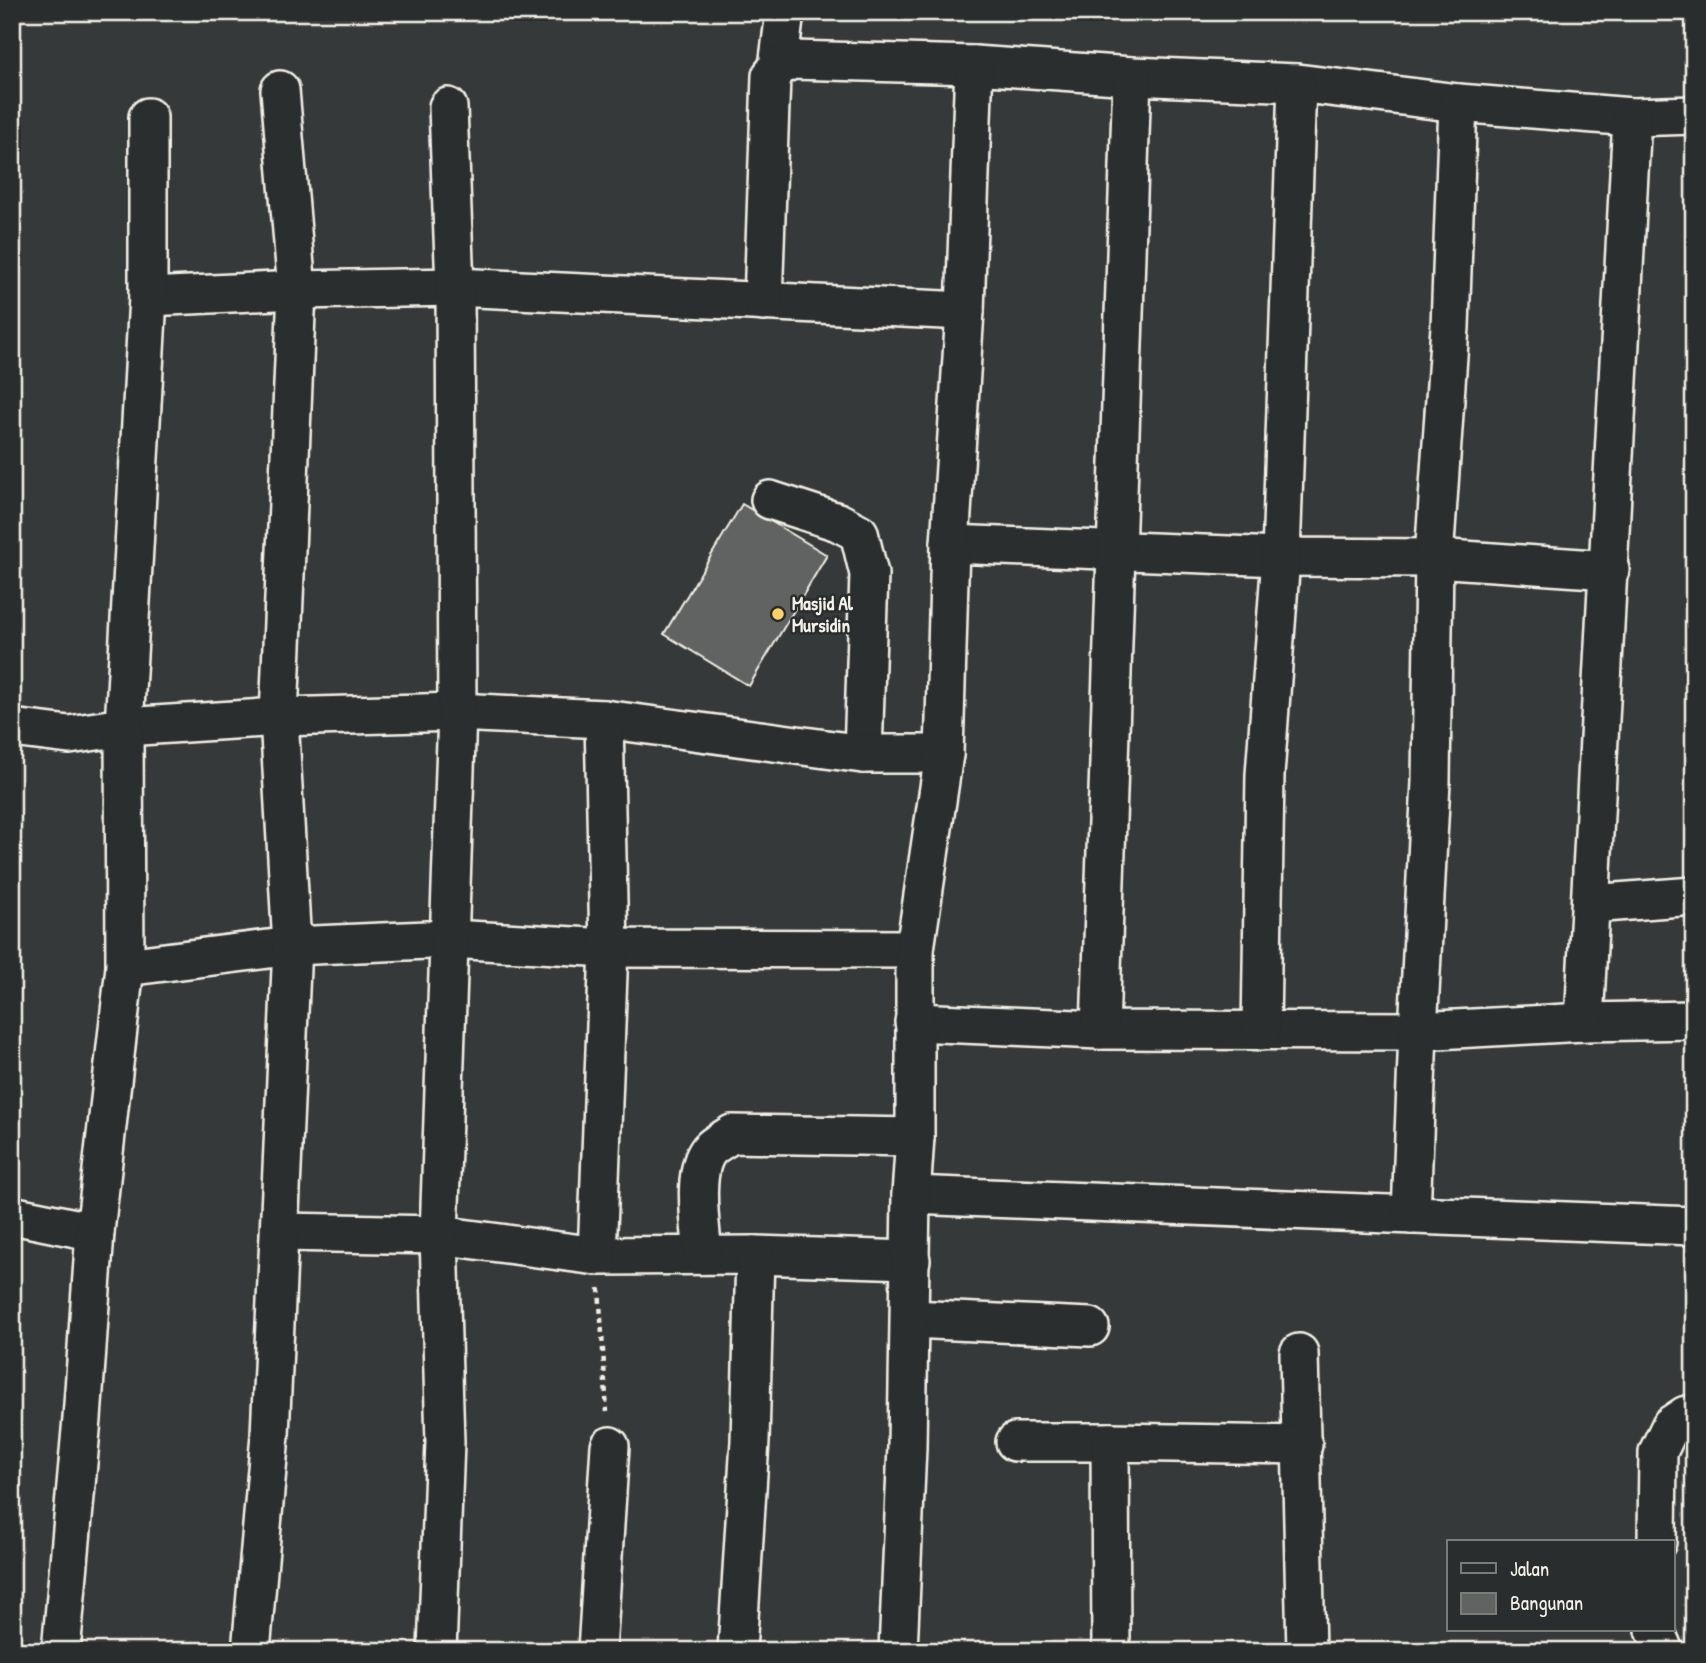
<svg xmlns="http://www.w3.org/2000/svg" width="1706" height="1663" font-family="'Patrick Hand',sans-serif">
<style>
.building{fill:#616362;stroke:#f4f1e8;stroke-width:2}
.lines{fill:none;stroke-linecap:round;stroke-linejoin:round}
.minor-casing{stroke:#f4f1e8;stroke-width:42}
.path{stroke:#f4f1e8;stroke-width:4.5;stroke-dasharray:5 5;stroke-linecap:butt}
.minor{stroke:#2a2d2e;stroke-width:37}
.poi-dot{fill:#ffd166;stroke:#2a2d2e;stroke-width:2.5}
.labels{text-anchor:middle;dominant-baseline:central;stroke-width:5;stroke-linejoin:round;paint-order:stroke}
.poi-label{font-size:19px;font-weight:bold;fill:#f4f1e8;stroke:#2a2d2e;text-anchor:start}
</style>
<rect width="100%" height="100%" fill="#363939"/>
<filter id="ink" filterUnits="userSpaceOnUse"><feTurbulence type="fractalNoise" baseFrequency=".0143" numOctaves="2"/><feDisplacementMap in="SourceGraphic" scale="14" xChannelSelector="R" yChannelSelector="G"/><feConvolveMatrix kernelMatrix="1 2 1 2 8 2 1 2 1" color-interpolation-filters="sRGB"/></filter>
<g filter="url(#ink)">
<path class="building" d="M742,504l85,51 -78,131 -85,-52z"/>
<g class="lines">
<defs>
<g id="minor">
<path d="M778,67l7,-55"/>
<path d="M148,297l149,-7 158,-3 510,24"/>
<path d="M763,302l8,-226 7,-9 14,-7 182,5 158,11 165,7 161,20 174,14 62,-2"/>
<path d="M770,500l68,22 21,11 10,41 -6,180"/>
<path d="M950,544l331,13 153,1 176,12"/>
<path d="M12,728l57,7 55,-8 155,-10 178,-5 147,7 259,35h81"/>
<path d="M1591,904l103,-8"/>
<path d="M125,967l167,-21 158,-7 159,9 306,1"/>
<path d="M914,1022l186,8 318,1 166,-9 110,-2"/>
<path d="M1584,1022l48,-905"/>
<path d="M1100,1030l32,-954"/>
<path d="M1261,1031l4,-256 16,-218 16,-474"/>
<path d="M911,1195l783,31"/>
<path d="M12,1215l83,17"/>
<path d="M1411,1215l7,-184 13,-249 3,-224 16,-231 8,-224"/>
<path d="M281,1232l158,3 158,21 158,-1 156,5"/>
<path d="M703,1255c-2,-27 -12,-83 6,-105 6,-7 16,-11 23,-16l183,3"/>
<path d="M597,1256l12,-308 -5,-229"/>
<path d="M910,1319l180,8"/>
<path d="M1299,1353l7,298"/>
<path d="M1015,1442h95"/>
<path d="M1657,1542l1,-90 13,-27 15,-10 8,-1"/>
<path d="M1655,1630l9,21"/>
<path d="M61,1651l21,-232 13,-187 30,-265 -1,-240 24,-430v-180"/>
<path d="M251,1651l19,-216 22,-489 -13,-229 18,-427 -17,-200"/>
<path d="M437,1651l8,-209 -6,-207 18,-523 -2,-425 -7,-180"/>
<path d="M597,1651l13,-205"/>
<path d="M737,1651l13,-210 5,-186"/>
<path d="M898,1651l9,-204 4,-252 4,-58v-188l29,-195 6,-210 15,-233 9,-246"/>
<path d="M1111,1651l-1,-209 193,3"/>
</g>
</defs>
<use href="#minor" class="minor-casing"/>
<path class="path" d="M599,1288l8,124"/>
<use href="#minor" class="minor"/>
</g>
</g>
<circle class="poi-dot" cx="778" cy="614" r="7"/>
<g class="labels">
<g class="poi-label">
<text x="792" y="603">Masjid Al<tspan x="792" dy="22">Mursidin</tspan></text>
</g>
</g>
<rect width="1706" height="1663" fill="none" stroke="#2a2d2e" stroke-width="42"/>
<rect x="21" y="21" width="1664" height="1621" fill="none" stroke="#f4f1e8" stroke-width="2.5" filter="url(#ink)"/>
<rect x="1447" y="1540" width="228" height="91" fill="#2a2d2e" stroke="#7b7b78" stroke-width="2"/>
<rect x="1461" y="1563" width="35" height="10" fill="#2a2d2e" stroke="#7b7b78" stroke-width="2"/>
<text x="1510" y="1576" font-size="21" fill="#f4f1e8">Jalan</text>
<rect x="1461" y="1593" width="35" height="21" fill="#616362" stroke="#7b7b78" stroke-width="2"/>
<text x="1510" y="1610" font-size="21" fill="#f4f1e8">Bangunan</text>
</svg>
